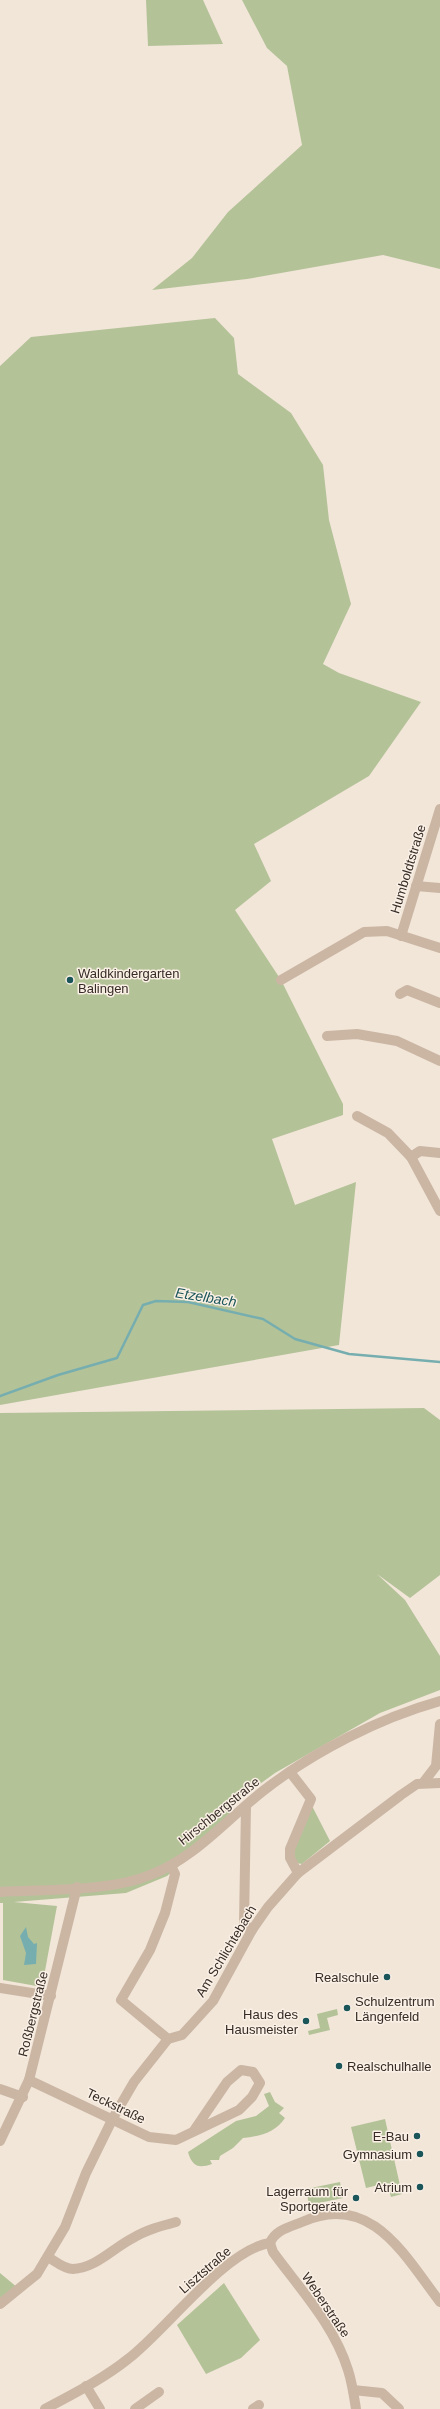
<svg xmlns="http://www.w3.org/2000/svg" width="440" height="2409" font-family="Helvetica,sans-serif">
<style>
.green{fill:#b4c298}
.water{fill:#76aeb0}
.lines{fill:none;stroke-linecap:round;stroke-linejoin:round}
.stream{stroke:#76aeb0;stroke-width:2.5}
.minor{stroke:#cbb6a4;stroke-width:10}
.poi-dot{fill:#1a5559;stroke:#faf0e5;stroke-width:1.5}
.labels{text-anchor:middle;dominant-baseline:central;stroke-width:3;stroke-linejoin:round;paint-order:stroke}
.street-label{font-size:13px;fill:#362b26;stroke:#faf0e5}
.poi-label{font-size:13px;fill:#362b26;stroke:#faf0e5;text-anchor:end}
.water-label{font-size:14px;font-style:italic;fill:#1a5559;stroke:#faf0e5}
</style>
<rect width="100%" height="100%" fill="#f2e6d9"/>
<g class="green">
<path d="M146,0h57l20,44 -75,2z"/>
<path d="M242,0h198v269l-57,-14 -136,24 -95,11 40,-32 36,-46 74,-67 -15,-79 -20,-18z"/>
<path d="M215,318l19,20 4,36 53,39 32,52 6,55 22,84 -28,60 16,9 82,29 -52,74 -115,68 17,37 -36,29 46,70 62,124v11l-71,24 23,66 61,-23 -17,163 -339,60v-1039l31,-29z"/>
<path d="M424,1408l16,12v155l-30,23 -33,-24 28,26 35,56v34l-60,23 -105,60 -44,32 -5,22 -59,49 -41,17 -112,9 43,4 -15,81 -39,-7v-77h-3v-490z"/>
<path d="M312,1806l18,35 -28,23 -6,-1 -3,-13z"/>
<path d="M337,2009l1,6 -11,3 3,12 -21,5 -1,-4 12,-3 -3,-14z"/>
<path d="M270,2092l5,10 9,6 -5,5 6,5c-10,15 -25,18 -42,20l-10,10 -13,8 -1,4h-9l2,4c-14,5 -20,2 -24,-12l48,-31 20,-5 13,-10 -5,-12z"/>
<path d="M385,2119l17,75 -11,3 -4,-14 -21,5 -15,-61z"/>
<path d="M340,2182l3,16 -34,7 -3,-16z"/>
<path d="M0,2273l18,15 -18,16z"/>
<path d="M224,2283l36,57 -19,18 -35,16 -29,-49z"/>
</g>
<path class="water" d="M26,1927l2,10 6,7 3,-1 -1,21 -12,1 2,-12 -6,-17z"/>
<g class="lines">
<path class="stream" d="M0,1396l58,-21 59,-17 26,-53 13,-4 32,1 75,17 32,20 54,15 91,8"/>
<g class="minor">
<path d="M416,886l24,2"/>
<path d="M401,936l39,-127"/>
<path d="M281,980l83,-48 23,-1 53,17"/>
<path d="M400,994l7,-4 33,13"/>
<path d="M327,1036l30,-2 40,7 43,20"/>
<path d="M357,1116l31,17 23,24"/>
<path d="M440,1153l-20,-2 -9,6 29,54"/>
<path d="M290,1772l21,27 -21,50v9l8,15"/>
<path d="M423,1783l13,-17 4,-42"/>
<path d="M246,1806l-2,118 8,6"/>
<path d="M0,1892c45,-3 109,0 150,-17 45,-17 76,-55 113,-84 50,-39 116,-73 177,-90"/>
<path d="M0,1988l51,8"/>
<path d="M168,2039l-47,-39 29,-50 15,-37 10,-39 -4,-8"/>
<path d="M29,2080l120,57 27,3 63,-30 13,-13 8,-14 -7,-11 -12,-2 -14,12 -34,50"/>
<path d="M0,2089l23,8"/>
<path d="M0,2141l29,-61 48,-193"/>
<path d="M270,2243c5,-13 20,-16 32,-21 69,-31 102,33 138,80"/>
<path d="M270,2243l3,9c27,37 61,73 75,118 4,12 6,26 8,39"/>
<path d="M48,2257c7,4 16,12 25,12 23,-1 40,-21 60,-31 13,-8 28,-12 43,-16"/>
<path d="M0,2304l37,-30 28,-47 21,-54 27,-55 21,-36 34,-43 14,-4 31,-34 39,-71 16,-23 30,-34 103,-78 16,-11 23,-1"/>
<path d="M86,2386l14,23"/>
<path d="M353,2390l29,3 17,16"/>
<path d="M45,2409c28,-15 58,-30 83,-50 37,-28 98,-110 142,-116"/>
<path d="M135,2409l24,-17"/>
<path d="M253,2409l6,-4"/>
</g>
</g>
<g class="poi-dot">
<circle cx="70" cy="980" r="4"/>
<circle cx="387" cy="1977" r="4"/>
<circle cx="347" cy="2008" r="4"/>
<circle cx="306" cy="2021" r="4"/>
<circle cx="339" cy="2066" r="4"/>
<circle cx="417" cy="2136" r="4"/>
<circle cx="420" cy="2154" r="4"/>
<circle cx="420" cy="2187" r="4"/>
<circle cx="356" cy="2198" r="4"/>
</g>
<g class="labels">
<g class="street-label">
<text transform="translate(408 869) rotate(-73)">Humboldtstraße</text>
<text transform="translate(219 1811) rotate(-39)">Hirschbergstraße</text>
<text transform="translate(226 1951) rotate(-59)">Am Schlichtebach</text>
<text transform="translate(33 2014) rotate(-76)">Roßbergstraße</text>
<text transform="translate(116 2106) rotate(26)">Teckstraße</text>
<text transform="translate(205 2270) rotate(-41)">Lisztstraße</text>
<text transform="translate(326 2305) rotate(56)">Weberstraße</text>
</g>
<g class="poi-label">
<text x="78" y="973" text-anchor="start">Waldkindergarten<tspan x="78" dy="15">Balingen</tspan></text>
<text x="379" y="1977">Realschule</text>
<text x="355" y="2001" text-anchor="start">Schulzentrum<tspan x="355" dy="15">Längenfeld</tspan></text>
<text x="298" y="2014">Haus des<tspan x="298" dy="15">Hausmeister</tspan></text>
<text x="347" y="2066" text-anchor="start">Realschulhalle</text>
<text x="409" y="2136">E-Bau</text>
<text x="412" y="2154">Gymnasium</text>
<text x="412" y="2187">Atrium</text>
<text x="348" y="2191">Lagerraum für<tspan x="348" dy="15">Sportgeräte</tspan></text>
</g>
<g class="water-label">
<text transform="translate(206 1297) rotate(9)">Etzelbach</text>
</g>
</g>
</svg>
